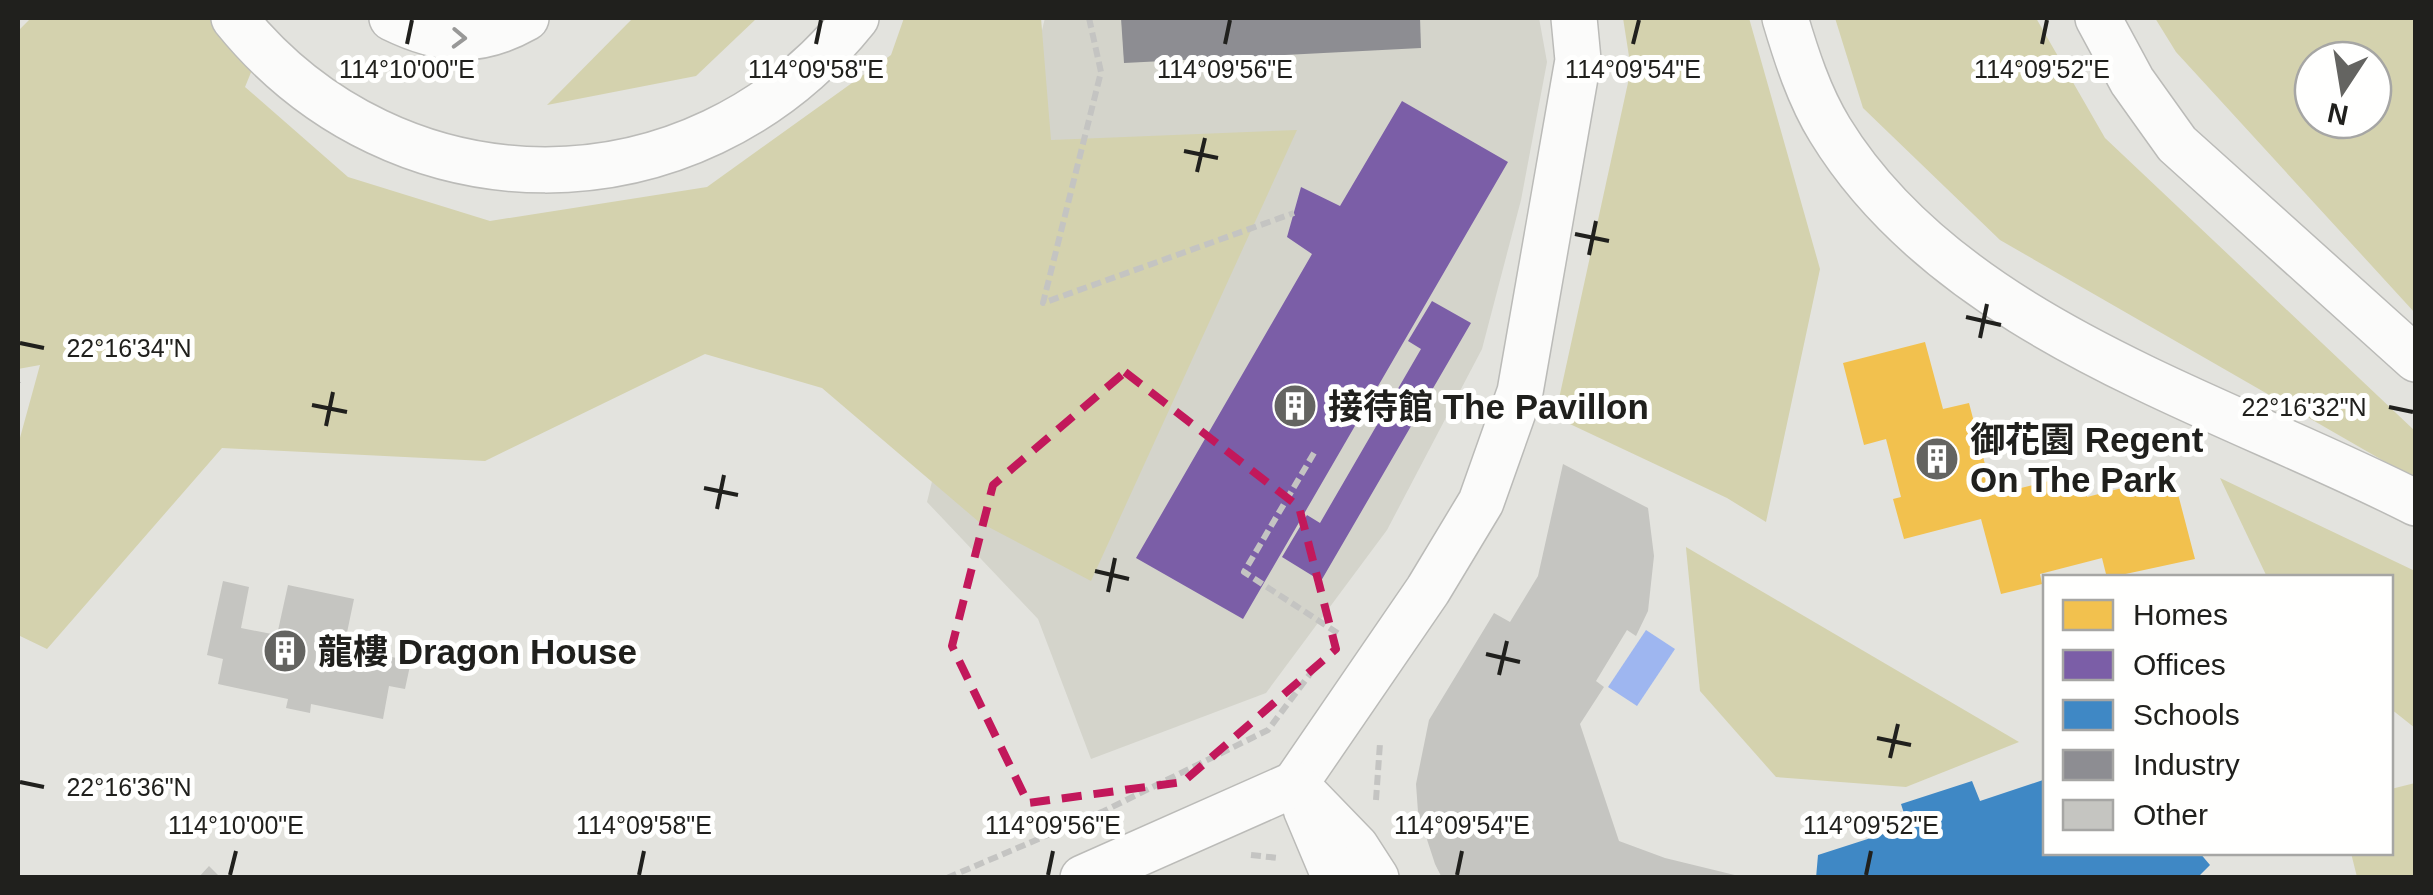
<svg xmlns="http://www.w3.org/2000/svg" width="2433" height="895" font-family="Arial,'Noto Sans TC',sans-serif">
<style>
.built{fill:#d4d4cb}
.green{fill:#d4d2ae;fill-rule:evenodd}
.water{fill:#9eb6f0}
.homes{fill:#f2c14e}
.offices{fill:#7b5ea7}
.schools{fill:#3f88c5}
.industry{fill:#8d8d92}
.building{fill:#c5c5c1}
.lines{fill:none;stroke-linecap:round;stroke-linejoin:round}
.minor-casing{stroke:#bbbbb8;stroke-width:48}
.path{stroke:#c4c4c2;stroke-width:6;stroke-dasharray:10 5;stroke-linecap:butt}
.minor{stroke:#fbfbfa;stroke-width:45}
.oneway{stroke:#989897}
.marked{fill:none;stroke:#c2185b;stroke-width:8;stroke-dasharray:20 12;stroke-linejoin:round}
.ticks{fill:none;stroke:#20201d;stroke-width:4}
.labels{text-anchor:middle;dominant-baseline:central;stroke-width:10;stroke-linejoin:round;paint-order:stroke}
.poi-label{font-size:35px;font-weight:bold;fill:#20201d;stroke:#fffffe;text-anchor:start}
.ticks-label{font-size:25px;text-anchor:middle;fill:#20201d;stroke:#fffffe;stroke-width:10;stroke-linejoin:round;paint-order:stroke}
</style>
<rect width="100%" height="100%" fill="#e3e3de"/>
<path class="built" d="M1045,18h494l8,44 -26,138 -39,149 -95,181 -121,163 -175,66 -53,-140 -111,-117z"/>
<g class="green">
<path d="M31,18h192l31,47 -9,22 103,90 142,44 217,-34 184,-132 13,-37h137l10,122 246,-10 -206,451 -112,-59 -157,-134 -117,-34 -220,107 -263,-13 -175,201 -29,-14v-190l22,-80 -22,4v-338z"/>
<path d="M633,18h124l-61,58 -149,29z"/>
<path d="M1623,18h126l71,251 -54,253 -39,-24 -172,-81 76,-348z"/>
<path d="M1835,18h201l69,120 310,293v48l-415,-239 -137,-132z"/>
<path d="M2155,18h260v295l-239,-261zM2373,60v60h-60v-60z"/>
<path d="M2220,478l195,93v157l-24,-19 -1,-131 -123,-1z"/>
<path d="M1686,548v-1l333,195 -113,45 -130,-10 -76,-86z"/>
<path d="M2415,783v94h-58l-6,-24 39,-1 1,-63z"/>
</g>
<path class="water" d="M1646,630l29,19 -38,57 -29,-19z"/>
<path class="homes" d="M1925,342l18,67 26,-6 24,92 88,-22 6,24 86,-22 22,84 -88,19 -5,-20 -62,16 2,10 -41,10 -20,-75 -77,20 -11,-40 8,-2 -15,-58 -22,6 -21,-82z"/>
<g class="offices">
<path d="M1402,101l106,61 -265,457 -107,-61 176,-304 -25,-17 14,-50 39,19z"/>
<path d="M1432,301l39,22 -150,258 -39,-24 25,-42 13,8 101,-174 -13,-8z"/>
</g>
<path class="schools" d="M2046,779v73h153l11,13 -13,13h-381l2,-23 90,-29 -7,-22 71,-23 8,20z"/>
<path class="industry" d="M1121,18h299l1,30 -297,15z"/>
<g class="building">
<path d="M1563,464l85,44 6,48 -6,55 -12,25 -9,-6 -31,51 8,6 -24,37 39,117 46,17 82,20h-305l-7,-14 -17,-52 -2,-28 13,-64 65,-107 16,9 28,-46z"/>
<path d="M223,581l26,6 -8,41 36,7 11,-50 66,14 -10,48 67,14 -6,28 -16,-3 -6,33 -72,-15 -1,9 -24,-5 2,-9 -70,-15 5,-25 -16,-4z"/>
<path d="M209,866l12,12h-23z"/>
</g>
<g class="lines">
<defs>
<g id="minor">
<path d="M234,18c163,202 459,203 622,0"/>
<path d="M392,18c49,24 86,27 134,0"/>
<path d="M1785,18c11,37 24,78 45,112 121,198 390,273 586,373"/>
<path d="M2098,18l34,63 45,63 239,215"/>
<path d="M1295,784l133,-194 53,-88 39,-110 58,-332 -4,-42"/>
<path d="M1295,784l61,63 20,31"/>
<path d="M1306,809l29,69"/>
<path d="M1083,878l212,-94"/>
</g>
</defs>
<use href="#minor" class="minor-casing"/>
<g class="path">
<path d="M1089,18l12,54 -58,231 251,-90"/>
<path d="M18,382v1"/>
<path d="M1314,453l-70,119 95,62"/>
<path d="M1376,800l4,-57"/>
<path d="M1251,855l27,3"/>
<path d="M947,878l157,-67 164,-81 45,-60"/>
</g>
<use href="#minor" class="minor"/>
</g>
<defs><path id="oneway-chevron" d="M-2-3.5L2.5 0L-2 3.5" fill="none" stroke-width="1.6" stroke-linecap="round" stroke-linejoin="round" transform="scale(2.5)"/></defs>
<use class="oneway" href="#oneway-chevron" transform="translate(459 38) rotate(2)"/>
<path class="marked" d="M1125,372l174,135 37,142 -153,133 -155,21 -76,-157 41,-161z"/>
<path class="ticks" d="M407,44l5,-24M816,44l5,-24M1225,44l5,-24M1633,44l6,-24M2042,44l5,-24M1184,151l34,7M1197,172l8,-34M1575,234l34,7M1589,255l7,-34M1966,317l35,8M1980,338l7,-34M20,343l24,5M312,405l35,7M2389,407l24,5M326,426l7,-34M704,488l34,7M717,509l7,-34M1095,571l34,8M1108,592l7,-34M1486,654l34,8M1499,675l8,-34M1877,738l34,7M1890,758l8,-34M20,782l24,5M230,875l6,-24M639,875l5,-24M1048,875l5,-24M1457,875l5,-24M1866,875l5,-24"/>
<defs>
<symbol id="building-disc" viewBox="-11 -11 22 22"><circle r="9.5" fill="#646461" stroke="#fffffe"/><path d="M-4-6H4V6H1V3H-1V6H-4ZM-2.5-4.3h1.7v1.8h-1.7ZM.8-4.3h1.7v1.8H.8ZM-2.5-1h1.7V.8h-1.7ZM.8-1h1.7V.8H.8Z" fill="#fff"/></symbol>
</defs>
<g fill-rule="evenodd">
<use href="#building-disc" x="1270" y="381" width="50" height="50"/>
<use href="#building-disc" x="1912" y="434" width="50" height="50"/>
<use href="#building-disc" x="260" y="626" width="50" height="50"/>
</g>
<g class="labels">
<g class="poi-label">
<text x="1328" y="406">接待館 The Pavillon</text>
<text x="1970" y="439">御花園 Regent<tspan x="1970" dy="40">On The Park</tspan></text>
<text x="318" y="651">龍樓 Dragon House</text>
</g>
</g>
<g class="ticks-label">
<text x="407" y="78">114°10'00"E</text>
<text x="816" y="78">114°09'58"E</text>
<text x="1225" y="78">114°09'56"E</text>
<text x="1633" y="78">114°09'54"E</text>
<text x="2042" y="78">114°09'52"E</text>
<text x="129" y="357">22°16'34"N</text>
<text x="2304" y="416">22°16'32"N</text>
<text x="129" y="796">22°16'36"N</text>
<text x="236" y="834">114°10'00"E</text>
<text x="644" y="834">114°09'58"E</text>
<text x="1053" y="834">114°09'56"E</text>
<text x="1462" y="834">114°09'54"E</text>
<text x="1871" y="834">114°09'52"E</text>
</g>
<rect width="2433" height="895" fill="none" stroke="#20201d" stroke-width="40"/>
<rect x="2043" y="575" width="350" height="280" fill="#fffffe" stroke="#a6a6a4" stroke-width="2.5"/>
<rect x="2063" y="600" width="50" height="30" fill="#f2c14e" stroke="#a6a6a4" stroke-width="2.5"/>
<text x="2133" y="625" font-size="30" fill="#20201d">Homes</text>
<rect x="2063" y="650" width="50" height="30" fill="#7b5ea7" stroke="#a6a6a4" stroke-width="2.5"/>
<text x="2133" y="675" font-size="30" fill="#20201d">Offices</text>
<rect x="2063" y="700" width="50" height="30" fill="#3f88c5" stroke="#a6a6a4" stroke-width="2.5"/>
<text x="2133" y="725" font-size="30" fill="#20201d">Schools</text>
<rect x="2063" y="750" width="50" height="30" fill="#8d8d92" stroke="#a6a6a4" stroke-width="2.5"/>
<text x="2133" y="775" font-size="30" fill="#20201d">Industry</text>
<rect x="2063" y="800" width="50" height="30" fill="#c5c5c1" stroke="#a6a6a4" stroke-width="2.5"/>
<text x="2133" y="825" font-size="30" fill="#20201d">Other</text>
<g transform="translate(2343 90) rotate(192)"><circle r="48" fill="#fffffe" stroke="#a6a6a4" stroke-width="2.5"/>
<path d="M0-8L18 38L0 25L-18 38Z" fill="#646461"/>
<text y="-15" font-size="28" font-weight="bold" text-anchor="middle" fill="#20201d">N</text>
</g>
</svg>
